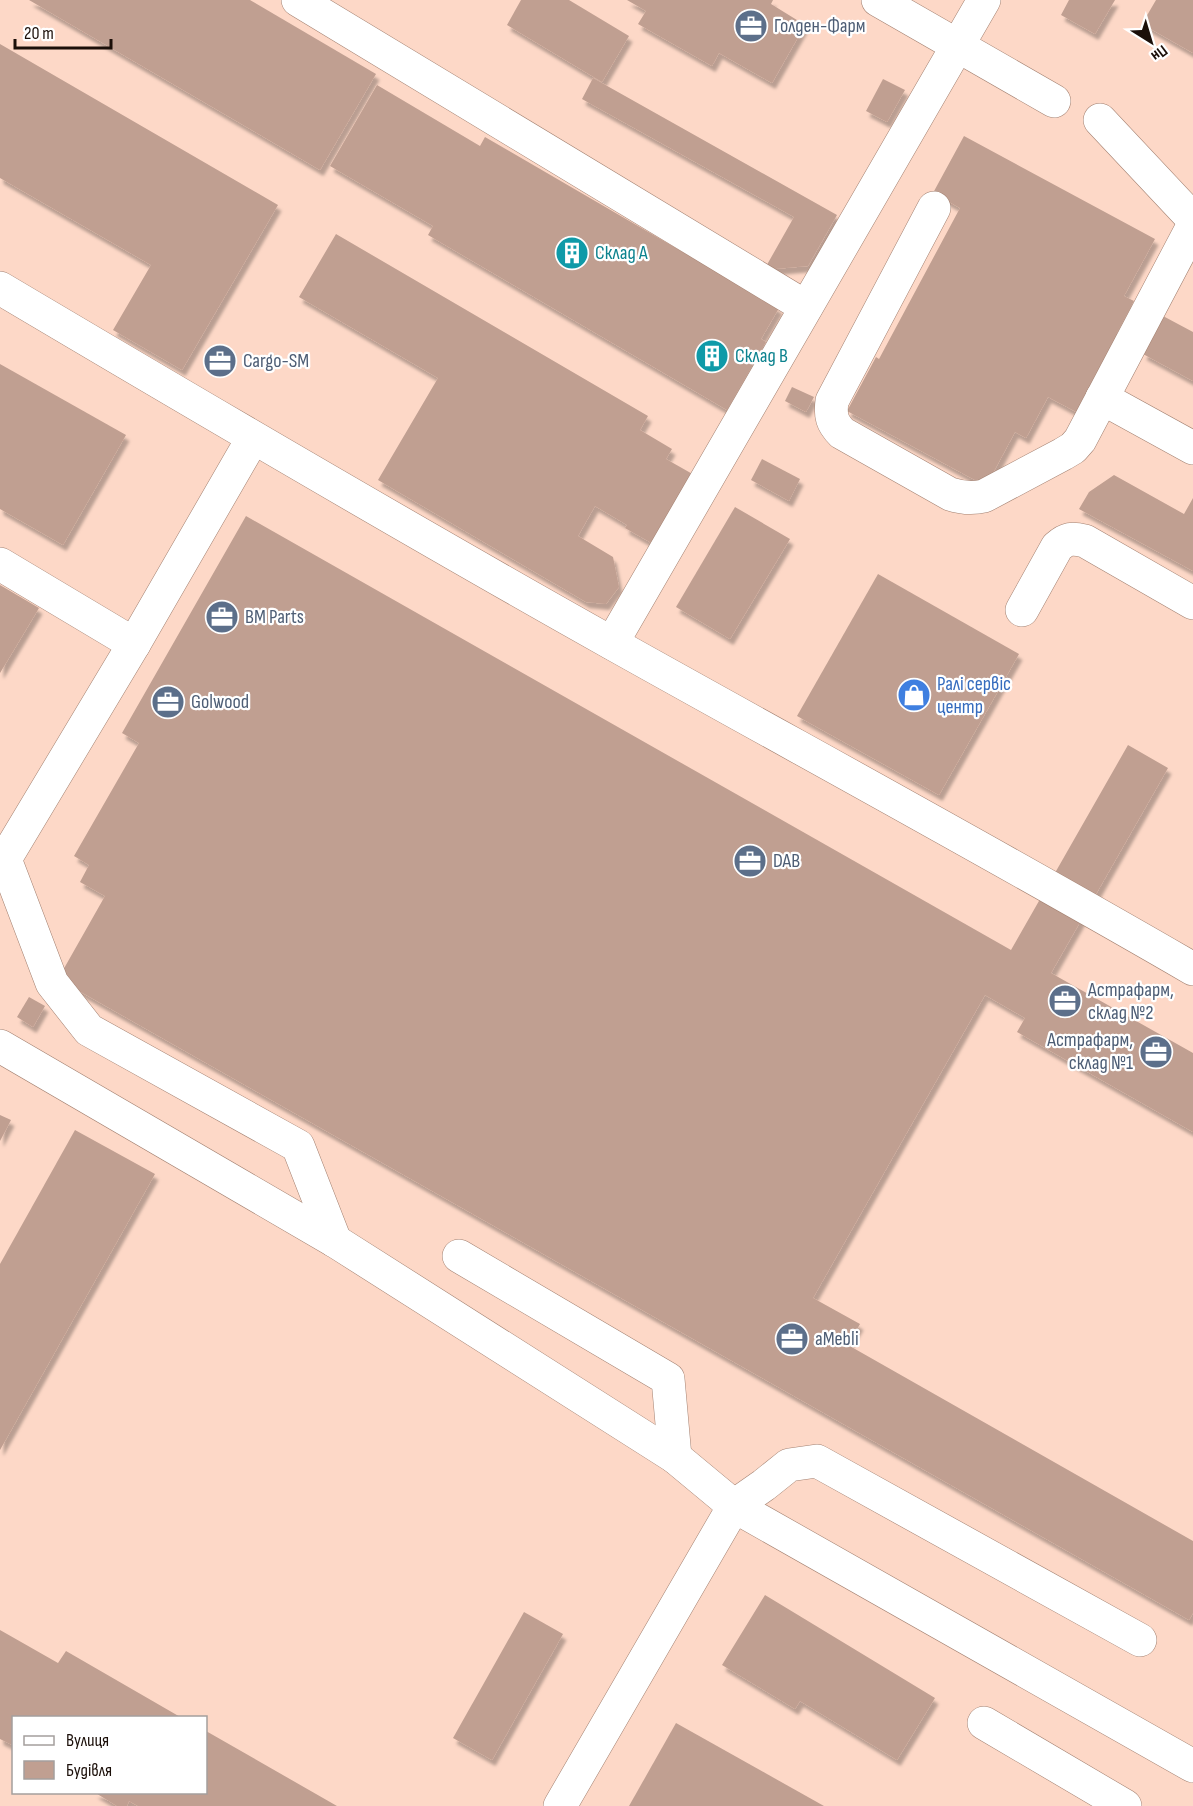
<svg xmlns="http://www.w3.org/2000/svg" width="1193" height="1806" font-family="'Sofia Sans Condensed',sans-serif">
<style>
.building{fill:#c09f91;filter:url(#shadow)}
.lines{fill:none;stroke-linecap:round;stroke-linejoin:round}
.minor-casing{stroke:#a38171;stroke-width:34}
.minor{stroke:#fff;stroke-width:33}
.labels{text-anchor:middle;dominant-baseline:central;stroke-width:4.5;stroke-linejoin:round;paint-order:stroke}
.service-label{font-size:20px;fill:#4e5e75;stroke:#fff;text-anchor:start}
.culture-label{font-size:20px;fill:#0d838f;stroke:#fff;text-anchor:start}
.shop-label{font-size:20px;fill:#366cbe;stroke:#fff;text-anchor:start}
</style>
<defs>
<filter id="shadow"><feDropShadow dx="3.5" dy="6" stdDeviation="1.5" flood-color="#0004"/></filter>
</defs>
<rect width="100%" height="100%" fill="#fdd8c7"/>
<g class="building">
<path d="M29,0h221l126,74 -56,96z"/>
<path d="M521,0h48l60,36 -27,46 -95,-57z"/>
<path d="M627,0h146l-2,4 34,21 -33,58 -53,-30 -7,13 -74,-42 8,-13z"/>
<path d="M1069,0h46l-20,34 -34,-19z"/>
<path d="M1156,0h37v53l-51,-29z"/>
<path d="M0,44l278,161 -96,165 -69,-40 38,-65 -151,-87z"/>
<path d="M593,78l244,137 -29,51 -44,4 30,-53 -212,-118z"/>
<path d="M883,79l22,11 -18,32 -21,-11z"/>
<path d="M377,85l103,61 5,-9 294,171 -18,31 5,3 -39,68 -299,-175 5,-9 -103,-60z"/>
<path d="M964,136l191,103 -31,57 10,5 -17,32 7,4 -42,78 -34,-18 -22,41 -11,-6 -29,54 -139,-75 29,-54 3,2 81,-151 -27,-15z"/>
<path d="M336,234l312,182 -8,14 32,19 -6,10 30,17 -41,69 -30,-17 2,-3 -32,-19 -17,30 35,21 6,30 -13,17 -20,-2 -208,-122 60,-102 -139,-81z"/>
<path d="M1163,316l30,16v49l-50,-27z"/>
<path d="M0,364l126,71 -63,110 -63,-36z"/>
<path d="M792,387l22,10 -8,15 -21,-11z"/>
<path d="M762,459l38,20 -11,22 -38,-21z"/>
<path d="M1114,475l70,39 9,-16v73l-114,-62 10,-17z"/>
<path d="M735,507l55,32 -60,100 -54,-32z"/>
<path d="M246,516l765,434 117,-205 40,23 -117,205 142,80v79l-176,-100 8,-14 -40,-23 -172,303 47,26 -12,21 345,196v72l-4,7 -1131,-641 47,-83 -25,-14 9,-17 -15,-9 65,-113 -17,-10z"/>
<path d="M878,574l141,80 -80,141 -142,-79z"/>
<path d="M0,585l39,23 -39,65z"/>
<path d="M29,997l16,9 -12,21 -16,-10z"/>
<path d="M0,1115l11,5 -11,21z"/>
<path d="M75,1130l80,44 -155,276v-186z"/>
<path d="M765,1595l170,103 -38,62 -97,-59 -5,8 -73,-44z"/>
<path d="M524,1612l39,22 -71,126 -39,-22z"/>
<path d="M0,1630l58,33 8,-12 116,67h-168v28l-14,-7z"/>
<path d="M676,1723l148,83h-195z"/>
<path d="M206,1731l131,75h-199l-9,-5 -2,5h-10l-23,-14h112z"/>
</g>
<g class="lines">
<defs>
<g id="minor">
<path d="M298,0l508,307"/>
<path d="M878,0l176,101"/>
<path d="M1100,120l93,99"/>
<path d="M934,208l-102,193c-2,15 0,22 10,32l108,61c12,4 22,5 34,2l79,-42 10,-6 7,-8 113,-214"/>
<path d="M0,288c204,121 408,241 615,357 193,108 387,213 578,324"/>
<path d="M1102,398l91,50"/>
<path d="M253,438l-119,206 -129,215 47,124 37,47 209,116 37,95"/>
<path d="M0,564l134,80"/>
<path d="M1022,610l35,-63c10,-9 15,-9 28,-6l108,62"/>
<path d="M612,643l372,-643"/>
<path d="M0,1046l335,195 340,216 59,49 459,260"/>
<path d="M459,1256l209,123 7,78"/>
<path d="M984,1723l141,83"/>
<path d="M560,1806l174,-300 30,-21 25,-20 28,-4 323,179"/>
</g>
</defs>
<use href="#minor" class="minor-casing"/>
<use href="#minor" class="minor"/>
</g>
<defs>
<symbol id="office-disc" viewBox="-11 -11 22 22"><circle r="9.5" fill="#5c6f8a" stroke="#fff"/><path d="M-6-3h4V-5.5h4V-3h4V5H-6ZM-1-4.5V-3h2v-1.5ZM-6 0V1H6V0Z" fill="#fff"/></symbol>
<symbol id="building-disc" viewBox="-11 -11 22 22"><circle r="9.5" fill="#0f9aa8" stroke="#fff"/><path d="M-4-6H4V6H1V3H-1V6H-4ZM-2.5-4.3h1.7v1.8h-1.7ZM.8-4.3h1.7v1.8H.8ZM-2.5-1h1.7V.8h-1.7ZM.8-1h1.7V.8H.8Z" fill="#fff"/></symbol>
<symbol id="shop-disc" viewBox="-11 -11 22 22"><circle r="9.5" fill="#3f7fe0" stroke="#fff"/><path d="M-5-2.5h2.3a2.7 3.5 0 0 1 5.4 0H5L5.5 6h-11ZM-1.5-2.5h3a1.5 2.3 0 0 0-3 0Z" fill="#fff"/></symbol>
</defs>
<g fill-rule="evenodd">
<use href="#office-disc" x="732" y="7" width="38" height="38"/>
<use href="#building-disc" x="553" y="234" width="38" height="38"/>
<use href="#building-disc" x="693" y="337" width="38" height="38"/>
<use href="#office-disc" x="201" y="342" width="38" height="38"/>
<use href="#office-disc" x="203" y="598" width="38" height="38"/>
<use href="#shop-disc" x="895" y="676" width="38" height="38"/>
<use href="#office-disc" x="149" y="683" width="38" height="38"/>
<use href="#office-disc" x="731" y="842" width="38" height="38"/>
<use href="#office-disc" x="1046" y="982" width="38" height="38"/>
<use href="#office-disc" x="1137" y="1033" width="38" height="38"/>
<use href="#office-disc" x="773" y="1320" width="38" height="38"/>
</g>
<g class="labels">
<g class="service-label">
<text x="774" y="26">Голден-Фарм</text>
<text x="243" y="361">Cargo-SM</text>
<text x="245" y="617">BM Parts</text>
<text x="191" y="702">Golwood</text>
<text x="773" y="861">DAB</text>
<text x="1088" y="990">Астрафарм,<tspan x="1088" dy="23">склад №2</tspan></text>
<text x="1133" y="1040" text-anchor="end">Астрафарм,<tspan x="1133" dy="23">склад №1</tspan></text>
<text x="815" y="1339">aMebli</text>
</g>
<g class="culture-label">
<text x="595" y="253">Склад A</text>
<text x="735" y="356">Склад B</text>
</g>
<g class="shop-label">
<text x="937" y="684">Ралі сервіс<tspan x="937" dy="23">центр</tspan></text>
</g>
</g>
<rect x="12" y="1716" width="195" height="78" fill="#ffffff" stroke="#a49f9d" stroke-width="1.5"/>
<rect x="24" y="1736" width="30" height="9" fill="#ffffff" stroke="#a49f9d" stroke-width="1.5"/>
<text x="66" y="1746" font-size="18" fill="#1b0f09">Вулиця</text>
<rect x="24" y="1761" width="30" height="18" fill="#c09f91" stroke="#a49f9d" stroke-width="1.5"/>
<text x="66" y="1776" font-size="18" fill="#1b0f09">Будівля</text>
<g transform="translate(1151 42) rotate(143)" stroke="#ffffff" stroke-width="4.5" paint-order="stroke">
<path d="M0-4.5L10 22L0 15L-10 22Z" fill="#1b0f09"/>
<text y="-9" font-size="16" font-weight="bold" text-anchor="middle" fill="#1b0f09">Пн</text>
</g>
<path d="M15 39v9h96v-9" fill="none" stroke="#1b0f09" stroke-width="3"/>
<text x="24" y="39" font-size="18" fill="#1b0f09" stroke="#ffffff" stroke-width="4.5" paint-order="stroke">20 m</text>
</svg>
